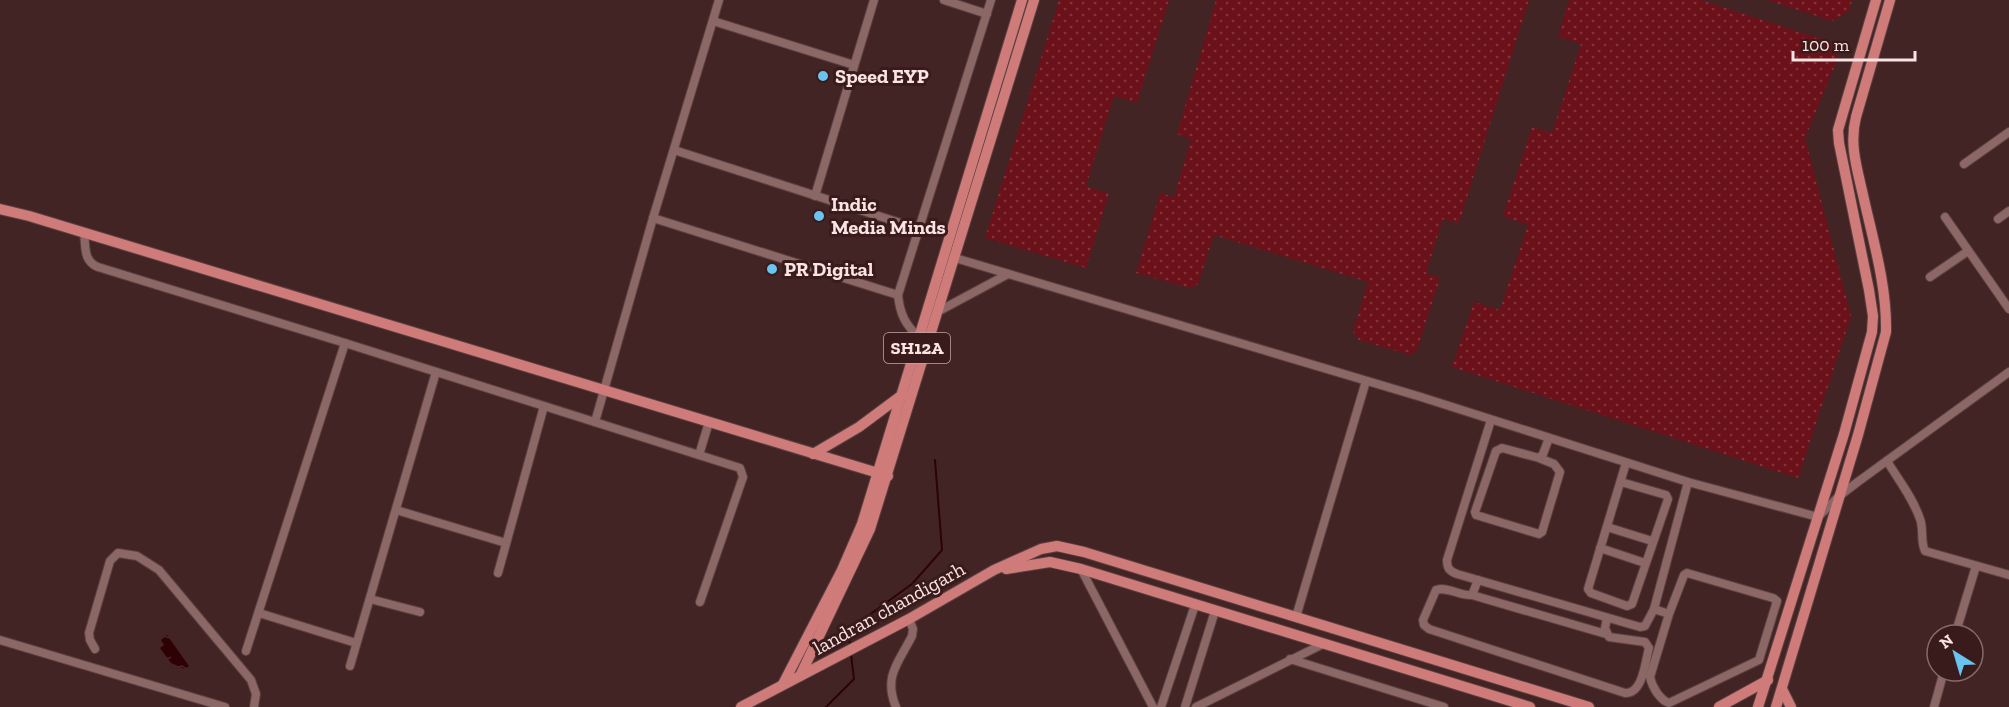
<svg xmlns="http://www.w3.org/2000/svg" width="2009" height="707" font-family="'Zilla Slab',serif">
<style>
.grass{fill:url(#grass-dots)}
.water{fill:url(#water-ripples)}
.lines{fill:none;stroke-linecap:round;stroke-linejoin:round}
.stream{stroke:#2e0105;stroke-width:2}
.minor-casing{stroke:#5a4040;stroke-width:10}
.major-casing{stroke:#5a4040;stroke-width:12}
.minor{stroke:#8b6765;stroke-width:8}
.major{stroke:#ce7b79;stroke-width:10}
.poi-dot{fill:#69c4f0;stroke:#381b1a;stroke-width:2}
.labels{text-anchor:middle;dominant-baseline:central;stroke-width:6;stroke-linejoin:round;paint-order:stroke}
.shield{fill:#381b1a;stroke:#c0a8a7;stroke-width:1.5}
.shield-label{font-size:18px;font-weight:bold;fill:#fae4e3}
.poi-label{font-size:20px;font-weight:bold;fill:#fae4e3;stroke:#381b1a;text-anchor:start}
.street-label{font-size:20px;fill:#fae4e3;stroke:#381b1a}
</style>
<defs>
<pattern id="grass-dots" width="8" height="8" patternUnits="userSpaceOnUse" patternTransform="scale(1.5)"><rect width="8" height="8" fill="#6b111a"/><path d="M2 2h.1M6 6h.1" fill="none" stroke="#81343b" stroke-width="1.8" stroke-linecap="round"/></pattern>
<pattern id="water-ripples" width="26" height="14" patternUnits="userSpaceOnUse" patternTransform="scale(1.5)"><rect width="26" height="14" fill="#2e0105"/><path d="M2 4q2-2 4 0t4 0M15 11q2-2 4 0t4 0" fill="none" stroke="#4d2629"/></pattern>
</defs>
<rect width="100%" height="100%" fill="#432424"/>
<g class="grass">
<path d="M1059,0h110l-32,103 -23,-7 -28,90 23,8 -23,74 -101,-30z"/>
<path d="M1216,0h313l-70,223 -16,-4 -17,54 14,5 -23,72 -6,5 -52,-15 -6,-8 15,-50 -154,-47 -16,49 -8,4 -54,-15 24,-80 14,4 17,-58 -14,-5z"/>
<path d="M1569,0h132l130,42 7,16 -33,80 46,178 -53,162 -346,-111 22,-65 26,8 28,-85 -25,-9 29,-89 20,6 29,-89 -23,-8z"/>
<path d="M1767,0h85l-3,11 -17,10z"/>
</g>
<path class="water" d="M167,635l22,31 -4,3 -14,-6 -11,-15 4,-3 -3,-5z"/>
<g class="lines">
<g class="stream">
<path d="M850,645l-1,-12 16,-15 47,-34 30,-34 -7,-90"/>
<path d="M826,707l28,-28 -3,-25"/>
</g>
<defs>
<g id="minor">
<path d="M944,0l43,14"/>
<path d="M713,21l141,44"/>
<path d="M674,150l245,79"/>
<path d="M1964,164l45,-32"/>
<path d="M815,196l59,-196"/>
<path d="M1945,217l64,92"/>
<path d="M653,218l245,77 93,-295"/>
<path d="M1998,219l11,-8"/>
<path d="M84,233c2,14 -1,28 14,34l247,76 395,125 3,9 -43,125"/>
<path d="M955,258l466,139 267,85 130,35 20,-20 21,-16 150,-109"/>
<path d="M1930,277l38,-26"/>
<path d="M898,295c2,19 7,30 22,43"/>
<path d="M939,311l69,-37"/>
<path d="M1491,420l-44,140c0,8 2,11 10,14l183,53 5,-1 9,-17 34,-127"/>
<path d="M595,422l58,-204 66,-218"/>
<path d="M699,455l10,-33"/>
<path d="M1539,458l15,6 6,8 -18,60 -3,2 -63,-19 -1,-3 21,-61 6,-3 37,10 4,-4 6,-16"/>
<path d="M1887,461c11,18 26,37 33,58 4,10 0,22 5,32l84,24"/>
<path d="M1621,482l45,13 2,4 -36,105 -5,2 -36,-13 -3,-4 38,-126"/>
<path d="M396,510l110,33"/>
<path d="M1607,527l45,14"/>
<path d="M1600,548l45,15"/>
<path d="M1081,569l72,138"/>
<path d="M498,573l46,-167"/>
<path d="M1478,580l-6,15c-13,1 -24,-9 -36,-5l-13,30 1,5 5,4 196,64c18,1 20,-31 24,-45l-4,-6 -36,-5 -4,-9 2,-10"/>
<path d="M1472,595l134,39"/>
<path d="M370,599l50,13"/>
<path d="M1654,609l15,5 15,-39 3,-2 86,25 4,3 -18,59 -90,43c-9,-3 -17,-16 -19,-26l19,-63"/>
<path d="M259,613l97,30"/>
<path d="M1296,617l70,-236"/>
<path d="M1955,635l21,-69"/>
<path d="M0,640l225,67"/>
<path d="M95,649l-5,-9 -1,-7 21,-72 8,-8 19,3 22,14 92,110 5,14 -2,13"/>
<path d="M246,651l99,-308"/>
<path d="M1290,659l154,48"/>
<path d="M350,666l86,-294"/>
<path d="M896,707c-13,-31 3,-45 16,-71l1,-7 -4,-10"/>
<path d="M1161,707l34,-102"/>
<path d="M1185,707l30,-96"/>
<path d="M1196,707l127,-63"/>
<path d="M1934,707l10,-36"/>
</g>
<g id="major">
<path d="M0,209l29,7 859,260"/>
<path d="M813,454l46,-27 43,-32"/>
<path d="M1006,569l44,-7 31,7 449,138"/>
<path d="M800,676l70,-147 164,-529"/>
<path d="M783,684l59,-114 20,-46 160,-524"/>
<path d="M1782,689l9,18"/>
<path d="M741,707l168,-88 85,-49 47,-21 16,-3 27,6 505,155"/>
<path d="M1719,707l49,-27"/>
<path d="M1758,707l86,-273 28,-102 1,-16 -4,-26 -30,-147 -1,-13 38,-130"/>
<path d="M1776,707l82,-272 28,-103c1,-46 -13,-92 -23,-137 -6,-27 -14,-51 -7,-78l34,-117"/>
</g>
</defs>
<use href="#minor" class="minor-casing"/>
<use href="#major" class="major-casing"/>
<use href="#minor" class="minor"/>
<use href="#major" class="major"/>
</g>
<g class="poi-dot">
<circle cx="823" cy="76" r="6"/>
<circle cx="819" cy="216" r="6"/>
<circle cx="772" cy="269" r="6"/>
</g>
<g class="labels">
<rect class="shield" x="884" y="333" width="66" height="30" rx="4.5"/>
<g class="shield-label">
<text x="917" y="348">SH12A</text>
</g>
<g class="poi-label">
<text x="835" y="76">Speed EYP</text>
<text x="831" y="204">Indic<tspan x="831" dy="23">Media Minds</tspan></text>
<text x="784" y="269">PR Digital</text>
</g>
<g class="street-label">
<text transform="translate(889 608) rotate(-29)">landran chandigarh</text>
</g>
</g>
<g transform="translate(1955 653) rotate(323)"><circle r="28" fill="#381b1a" stroke="#866b6a" stroke-width="1.5"/>
<path d="M0-4.5L10 22L0 15L-10 22Z" fill="#69c4f0"/>
<text y="-9" font-size="16" font-weight="bold" text-anchor="middle" fill="#fae4e3">N</text>
</g>
<path d="M1793 51v9h122v-9" fill="none" stroke="#fae4e3" stroke-width="3"/>
<text x="1802" y="51" font-size="18" fill="#fae4e3" stroke="#381b1a" stroke-width="4.5" paint-order="stroke">100 m</text>
</svg>
